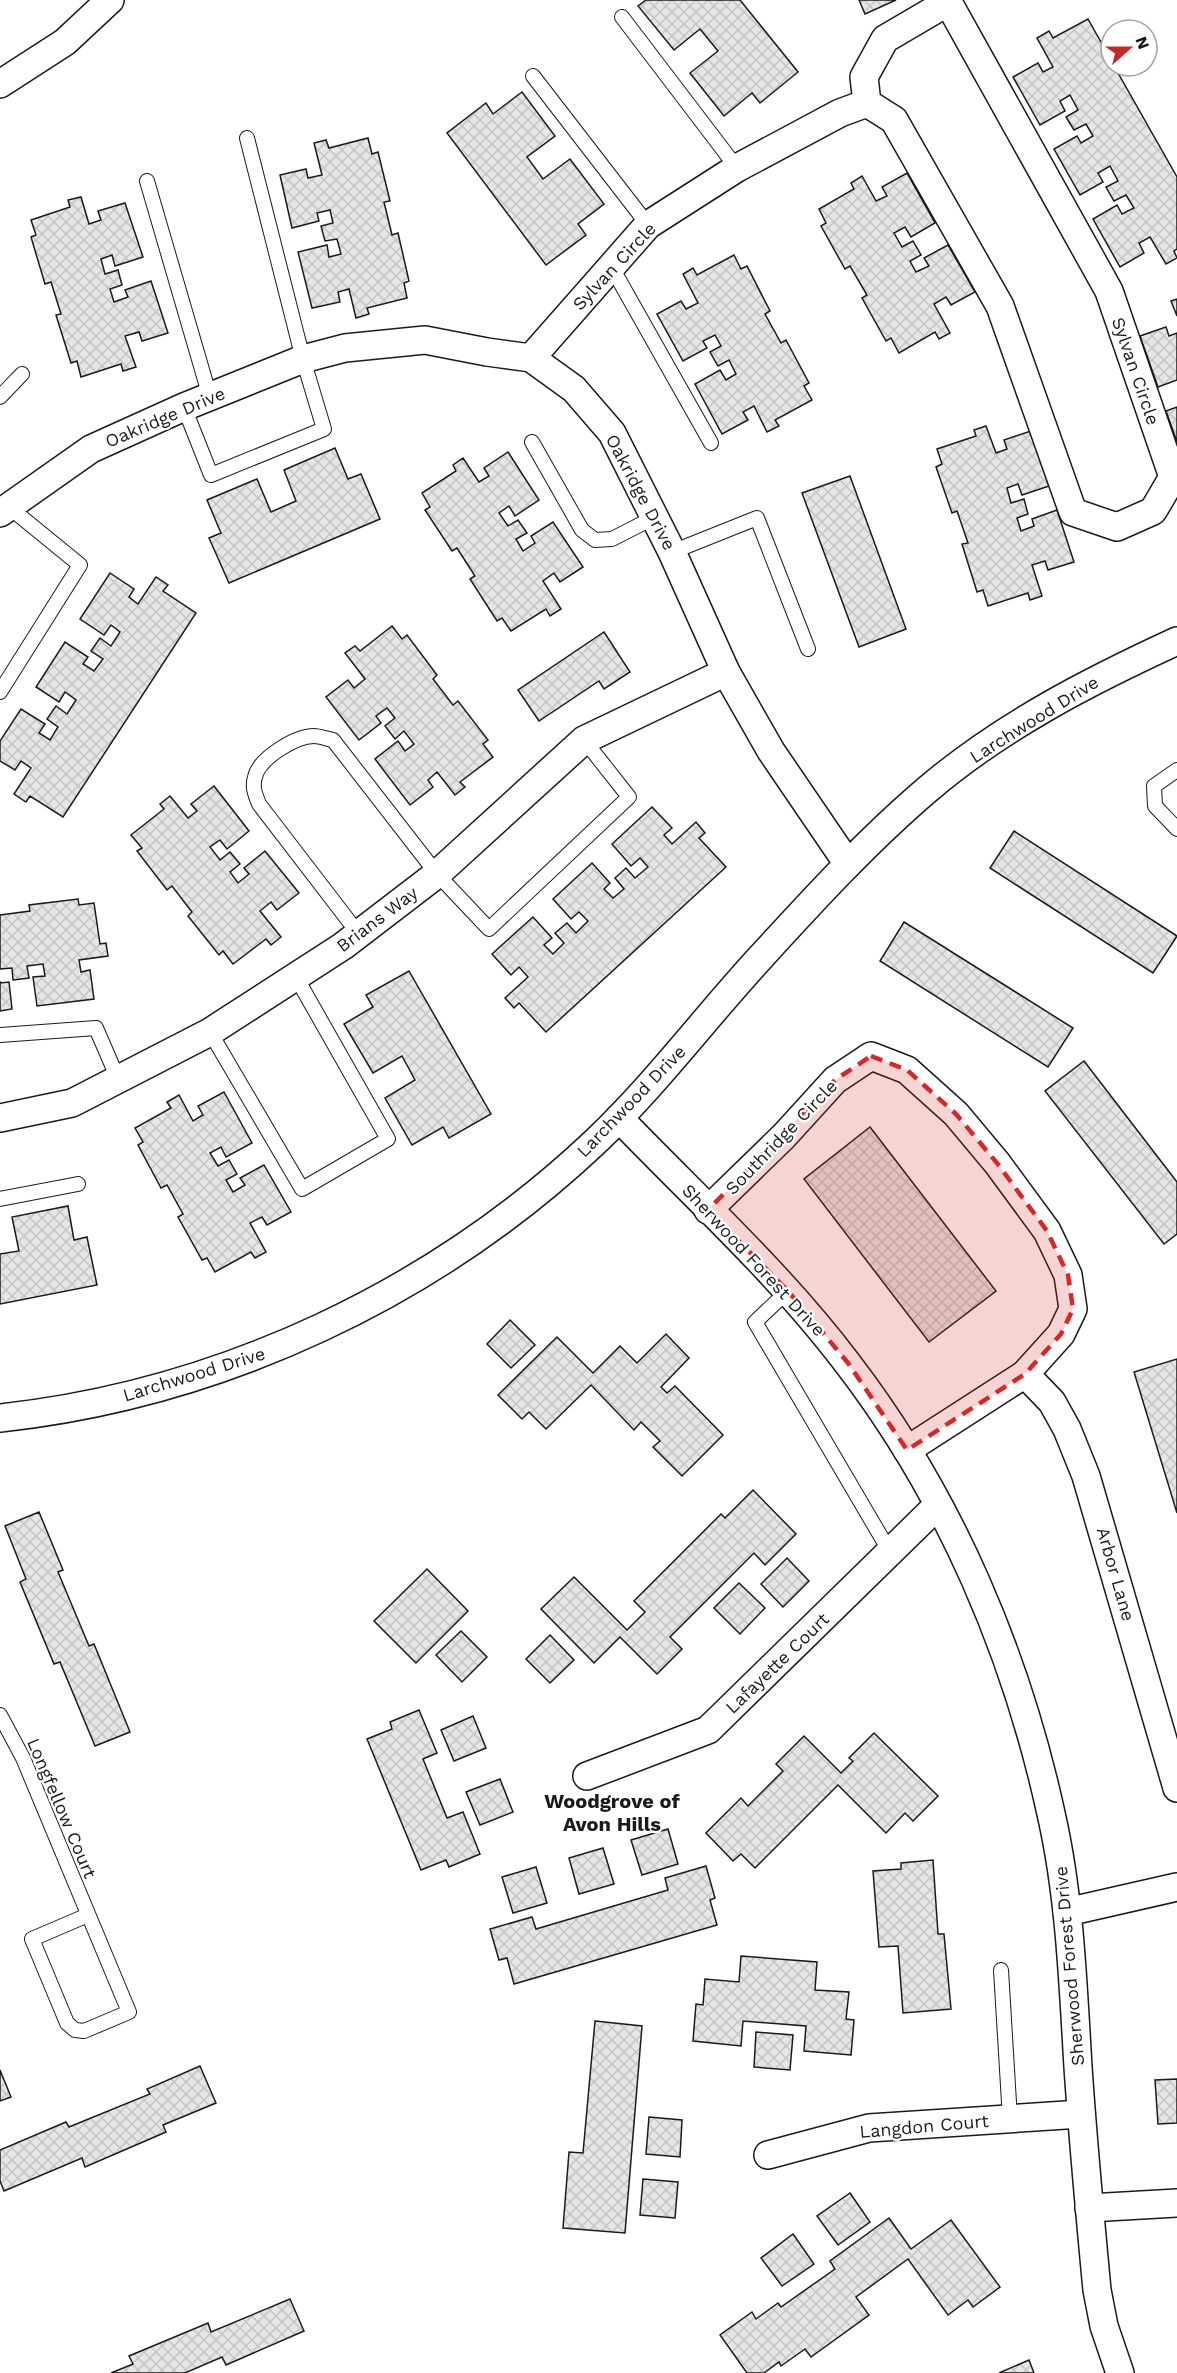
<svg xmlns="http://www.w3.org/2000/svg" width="1177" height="2373" font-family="'Work Sans',sans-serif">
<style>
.building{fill:url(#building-cross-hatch);stroke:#1a1a1a;stroke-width:1.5}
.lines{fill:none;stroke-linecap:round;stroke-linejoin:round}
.service-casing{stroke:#1a1a1a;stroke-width:16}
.minor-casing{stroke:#1a1a1a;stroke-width:30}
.service{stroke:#fff;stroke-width:14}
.minor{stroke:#fff;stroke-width:27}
.marked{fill:#d62828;fill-opacity:0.2;stroke:#d62828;stroke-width:4.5;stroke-dasharray:12 8;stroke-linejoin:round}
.labels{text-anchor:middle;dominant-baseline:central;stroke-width:4.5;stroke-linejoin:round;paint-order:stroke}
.street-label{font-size:18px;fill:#1a1a1a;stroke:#fff}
.neighbourhood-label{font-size:20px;font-weight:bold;fill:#1a1a1a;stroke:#fff}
</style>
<defs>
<pattern id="building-cross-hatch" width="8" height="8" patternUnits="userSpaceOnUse" patternTransform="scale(1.5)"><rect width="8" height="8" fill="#e6e6e6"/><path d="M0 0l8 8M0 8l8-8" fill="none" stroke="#c5c5c5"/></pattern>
</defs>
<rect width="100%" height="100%" fill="#fff"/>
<g class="building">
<path d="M646,0h94l58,72 -38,31 -8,-10 -28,23 -34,-43 28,-22 -18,-22 -26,21 -36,-44z"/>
<path d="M859,0h37l-31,14z"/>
<path d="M1088,19l23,41v6h3l63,111v72l-3,2 3,7 -11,6 -16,-27 -11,6 5,10 -24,14 -27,-48 24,-14 5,9 12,-6 -8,-13 -12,6 -8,-14 12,-6 -8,-15 -12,7 5,9 -23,13 -26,-46 23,-13 4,7 12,-7 -7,-12 -12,6 -8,-13 12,-7 -8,-15 -10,6 5,10 -25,14 -27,-48 25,-14 5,9 10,-5 -16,-29 12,-7 4,7z"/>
<path d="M522,92l33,44 -28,21 16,22 27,-20 34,45 -26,20 8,11 -40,30 -99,-132 39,-30 7,11z"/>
<path d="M368,138l4,16 6,-2 12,49 -6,1 8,33 6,-2 11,48 -5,2 3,15 -40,10 2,6 -13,4 -7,-29 -11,3 2,10 -28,6 -14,-56 29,-7 2,12 12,-3 -4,-15 -12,2 -4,-15 12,-3 -3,-13 -13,3 2,8 -27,7 -12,-53 26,-6 2,9 14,-3 -8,-32 12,-3 3,8z"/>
<path d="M907,173l28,50 -24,14 -6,-10 -11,6 8,14 11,-6 8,14 -11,6 6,11 13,-6 -5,-8 24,-13 27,47 -24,13 -5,-8 -12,7 16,29 -11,6 -4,-7 -36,21 -8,-15 -5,3 -24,-43 5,-3 -17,-29 -5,3 -24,-43 5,-3 -7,-14 35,-20 -3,-6 11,-7 14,25 11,-5 -5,-9z"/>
<path d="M81,197l8,27 12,-4 -3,-9 27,-8 18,54 -28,9 -3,-11 -11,4 4,15 13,-4 4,15 -12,4 4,13 14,-5 -3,-7 26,-9 17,52 -26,8 -3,-9 -14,4 11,31 -13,4 -2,-7 -40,13 -4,-16 -6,2 -15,-48 5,-1 -10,-32 -6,2 -14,-47 5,-2 -5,-15 39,-13 -2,-7z"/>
<path d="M734,255l7,14 6,-3 23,45 -5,3 16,29 5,-3 23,43 -5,3 8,14 -37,20 4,6 -12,6 -13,-26 -11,6 5,8 -26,14 -27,-50 25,-14 6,10 10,-6 -7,-14 -11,6 -8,-14 11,-6 -6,-11 -12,6 4,7 -24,13 -26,-47 24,-13 5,8 12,-6 -15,-29 10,-6 4,7z"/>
<path d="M1177,299v17l-6,-15z"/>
<path d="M1166,327l3,9 8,-3v47l-19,7 -18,-51z"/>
<path d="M1177,407v35l-11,-31z"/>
<path d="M986,426l10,27 11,-4 -3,-9 27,-9 18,55 -27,9 -4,-11 -11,4 4,15 13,-4 4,15 -11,4 4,13 13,-5 -2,-7 25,-9 17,52 -26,8 -3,-9 -13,4 10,31 -12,4 -2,-7 -40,13 -5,-16 -6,2 -15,-48 6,-1 -11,-32 -5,2 -16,-46 6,-3 -5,-15 39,-13 -2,-6z"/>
<path d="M335,448l13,31 13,-5 19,45 -151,64 -20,-45 12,-5 -14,-33 50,-21 14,33 25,-11 -12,-31z"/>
<path d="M508,452l31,48 -24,16 -6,-10 -10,7 9,13 10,-6 9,13 -11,6 7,12 12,-8 -4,-7 22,-14 30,45 -23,15 -6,-9 -11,8 18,28 -11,7 -4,-7 -35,22 -9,-13 -5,3 -27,-42 5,-3 -18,-28 -5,3 -27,-41 5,-3 -8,-14 34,-22 -3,-6 10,-7 16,24 10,-6 -5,-8z"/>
<path d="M850,476l56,153 -47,18 -57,-154z"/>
<path d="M110,573l24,16 -5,8 9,7 18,-27 12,8 -5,6 33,22 -133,204 -33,-21 -4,6 -12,-8 17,-26 -10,-7 -6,9 -15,-9v-20l21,-32 24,15 -6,9 11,7 8,-13 -11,-8 9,-13 11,8 9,-14 -11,-8 -6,10 -23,-15 29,-45 23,15 -5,7 11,7 9,-12 -12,-8 9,-13 11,8 9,-14 -9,-7 -7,10 -24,-16z"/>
<path d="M392,626l10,13 5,-4 30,40 -4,4 20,26 5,-4 30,39 -5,4 10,13 -33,25 5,5 -10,8 -18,-23 -9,8 5,7 -23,18 -35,-46 23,-18 7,10 9,-7 -10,-13 -9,8 -10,-13 10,-8 -8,-10 -11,8 5,7 -22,17 -33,-43 22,-17 6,8 11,-9 -20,-26 10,-7 5,5z"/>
<path d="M604,632l26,40 -26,17 -5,-8 -60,40 -21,-31z"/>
<path d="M214,786l35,45 -22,18 -7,-9 -10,7 10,13 10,-8 10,12 -10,8 8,11 11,-9 -5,-6 21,-17 34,42 -22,17 -6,-8 -11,9 21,26 -10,8 -5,-6 -33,25 -10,-13 -4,4 -31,-39 4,-4 -20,-26 -5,4 -30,-39 5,-3 -11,-13 33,-26 -4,-5 10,-8 18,22 9,-7 -6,-7z"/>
<path d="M652,807l20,21 -8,7 8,9 24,-22 9,11 -6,5 27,29 -180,165 -27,-29 -5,5 -9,-10 23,-21 -9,-10 -8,8 -19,-21 41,-37 19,21 -8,7 9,9 11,-11 -9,-10 12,-10 9,10 12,-12 -9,-9 -8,7 -18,-20 39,-36 18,20 -6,6 9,9 11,-9 -9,-11 11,-10 9,10 13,-11 -8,-9 -9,8 -19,-22z"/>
<path d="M1014,831l163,105 -24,37 -163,-105z"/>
<path d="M78,899l1,6 15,-2 6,41 6,-1 2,13 -29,4 2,12 9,-2 4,29 -57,7 -4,-29 12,-1 -2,-12 -16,2 2,12 -16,2 -1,-12 -12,1v-54l30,-4 -1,-6z"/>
<path d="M904,922l169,106 -25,39 -168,-106z"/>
<path d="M409,971l82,143 -42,24 -6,-11 -31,18 -27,-47 30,-18 -13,-24 -29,17 -29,-49 29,-17 -7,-12z"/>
<path d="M0,981v2l9,-1 3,27 -12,2z"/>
<path d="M1084,1061l93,121v52l-13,10 -119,-153z"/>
<path d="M224,1092l28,51 -26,14 -5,-10 -11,6 8,13 11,-6 8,14 -11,6 7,12 12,-7 -5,-7 24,-13 27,47 -24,13 -5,-8 -12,6 16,29 -11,6 -4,-6 -36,20 -8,-14 -5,2 -24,-43 5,-3 -16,-29 -6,3 -23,-43 5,-3 -8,-14 36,-20 -4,-6 12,-7 14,26 10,-6 -5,-9z"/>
<path d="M870,1127l126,164 -67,51 -125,-163z"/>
<path d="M68,1206l6,34 13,-3 10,48 -97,19v-50l19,-3 -7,-34z"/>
<path d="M510,1320l25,25 -24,23 -24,-24z"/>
<path d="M666,1334l23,24 -28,29 6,6 8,-7 48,49 -41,41 -29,-29 7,-6 -19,-19 -7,8 -43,-45 -45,44 -17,-17 -7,7 -24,-24 59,-58 36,36 27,-27 17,17z"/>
<path d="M1177,1359v154l-43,-141z"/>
<path d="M753,1490l43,44 -31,31 -11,-12 -84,84 12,12 -25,25 -37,-37 -26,26 -53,-54 33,-32 53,53 18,-18 -11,-11 87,-87 4,4z"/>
<path d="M39,1512l24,58 -5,2 31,74 5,-2 36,88 -35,14 -35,-84 -6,2 -34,-82 6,-3 -21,-53z"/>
<path d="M787,1558l22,23 -26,26 -22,-23z"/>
<path d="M427,1569l41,42 -52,52 -42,-42z"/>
<path d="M739,1583l26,25 -25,26 -26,-26z"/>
<path d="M461,1631l26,26 -25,25 -26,-27z"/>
<path d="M550,1635l24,25 -24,23 -24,-24z"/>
<path d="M419,1710l18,43 -14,6 24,59 16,-6 17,42 -31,13 -3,-7 -25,10 -54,-131 25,-10 -2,-7z"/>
<path d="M473,1716l13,32 -32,13 -13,-31z"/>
<path d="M874,1733l64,63 -25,25 -8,-8 -19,20 -48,-48 -83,83 -14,-14 -8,7 -27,-28 35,-35 7,8 35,-35 -7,-7 28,-28 37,37 12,-12 -4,-3z"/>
<path d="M500,1779l13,33 -33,13 -14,-33z"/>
<path d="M668,1829l10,35 -36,11 -11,-35z"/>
<path d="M603,1848l11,36 -35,10 -10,-36z"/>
<path d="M933,1860l5,74h6l7,75 -48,4 -5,-67 -19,1 -6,-76 28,-2v-6z"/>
<path d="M706,1866l9,32 -5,2 7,25 -203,59 -7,-26 -8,2 -9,-31 42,-12 4,12 132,-39 -3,-12z"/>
<path d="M536,1867l11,36 -34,10 -11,-36z"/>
<path d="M741,1956l76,6 -2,28 34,2 -3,27 8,1 -3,35 -47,-4 2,-25 -63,-5 -2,25 -48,-5 3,-37 7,1 2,-26 34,3z"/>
<path d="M595,2021l47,5 -17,207 -62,-5 6,-76 14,1z"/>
<path d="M756,2032l37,3 -3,35 -36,-3z"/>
<path d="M200,2066l16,37 -53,22 3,7 -81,35 -3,-9 -78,33 -4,-10v-31l66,-28 3,5 81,-33 -3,-5z"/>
<path d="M0,2070l11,27 -11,4z"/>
<path d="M1177,2079v44l-19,1 -3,-44z"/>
<path d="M649,2117l33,3 -2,37 -34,-3z"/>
<path d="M643,2179l35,3 -3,36 -35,-3z"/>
<path d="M850,2193l20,29 -32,23 -21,-29z"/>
<path d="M889,2218l22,31 40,-29 49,67 -27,20 -5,-7 -20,15 -40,-56 -52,38 13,18 -58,42 -6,-8 -24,17 -2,-4 -15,11h-17l-27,-38 32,-23 4,7 22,-16 3,4 54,-38 -5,-8z"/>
<path d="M793,2234l21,30 -32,22 -21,-28z"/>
<path d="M290,2299l14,32 -78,34 -4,-8 -37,16h-74l22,-9 -4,-8 79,-33 3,9z"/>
<path d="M1029,2360l5,13h-35z"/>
</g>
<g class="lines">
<defs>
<g id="service">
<path d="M622,17l115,151"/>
<path d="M533,76l115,149"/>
<path d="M147,181l63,216"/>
<path d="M611,266l100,177"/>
<path d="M0,397l22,-23"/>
<path d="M184,407l27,68 113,-46 -21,-70 -56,-221"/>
<path d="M532,442l50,88 13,10 17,-1 43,-22"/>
<path d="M672,552l85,-34 51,131"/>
<path d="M0,692l80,-127 -71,-58"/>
<path d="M1177,770l-23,16 1,20 22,23"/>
<path d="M358,933l-99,-129c-4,-10 -7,-17 -4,-27 4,-19 41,-41 59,-41 6,0 13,3 19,4l104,134 52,55 140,-132 -45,-57"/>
<path d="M210,1032l92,157 86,-50 -92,-162"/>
<path d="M0,1035l96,-7 22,51"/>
<path d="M0,1199l78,-15"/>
<path d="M788,1291l-33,31 135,230"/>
<path d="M0,1715l23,43 106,254 -45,19 -9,-1 -8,-7 -35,-84 56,-24"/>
<path d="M1001,1970l9,149"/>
</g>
<g id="minor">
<path d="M0,84l65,-42 45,-42"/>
<path d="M531,358l117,-133 89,-57 103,-55 27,-10 27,17 106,186 73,206 44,15 36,-16 20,-34 -64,-186 -161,-289 -63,37 -21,38 3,26"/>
<path d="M0,513l91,-64 93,-42 119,-48 42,-11 80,-8 62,12 44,6 43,31 38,44 60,119 54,120 45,79 77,113"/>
<path d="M0,1118l72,-15 138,-71 133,-86 94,-72 147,-134 142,-68"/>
<path d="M619,1118c77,80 162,157 229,246 102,133 169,291 204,454 18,81 21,166 26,249 5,74 12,149 19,223l7,36 16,47"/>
<path d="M708,1210l76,-74 51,-56 36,-24 36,14 49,44 41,49 50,68 21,44 5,34 -12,25 -36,40 -118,76"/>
<path d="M1025,1374l27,28 15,27 19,47 91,312"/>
<path d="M0,1418c221,-24 434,-124 595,-276 60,-57 109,-123 165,-184 53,-58 108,-118 168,-169 74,-63 162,-108 249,-148"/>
<path d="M587,1776l121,-46 230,-225"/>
<path d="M1067,1912l110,-25"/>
<path d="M768,2155l101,-27 212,-14"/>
<path d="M1089,2208l88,-5"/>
</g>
</defs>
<use href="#service" class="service-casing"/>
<use href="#minor" class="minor-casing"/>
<use href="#service" class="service"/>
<use href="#minor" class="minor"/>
</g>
<path class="marked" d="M871,1056l36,14 49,44 41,49 50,68 21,44 5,34 -12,25 -36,40 -118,76 -59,-87 -60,-72 -80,-81 127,-130z"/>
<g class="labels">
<g class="street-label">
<text transform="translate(614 266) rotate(-47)">Sylvan Circle</text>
<text transform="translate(1136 371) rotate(71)">Sylvan Circle</text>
<text transform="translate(165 417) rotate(-23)">Oakridge Drive</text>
<text transform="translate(641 492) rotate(62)">Oakridge Drive</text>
<text transform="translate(1034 719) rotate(-32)">Larchwood Drive</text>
<text transform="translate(377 919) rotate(-37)">Brians Way</text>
<text transform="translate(631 1101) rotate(-46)">Larchwood Drive</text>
<text transform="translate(781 1137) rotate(-46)">Southridge Circle</text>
<text transform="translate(754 1260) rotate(47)">Sherwood Forest Drive</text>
<text transform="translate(194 1374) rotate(-17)">Larchwood Drive</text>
<text transform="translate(1116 1574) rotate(74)">Arbor Lane</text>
<text transform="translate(777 1663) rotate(-44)">Lafayette Court</text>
<text transform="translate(62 1808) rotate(67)">Longfellow Court</text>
<text transform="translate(1069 1966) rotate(-95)">Sherwood Forest Drive</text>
<text transform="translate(924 2126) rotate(-5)">Langdon Court</text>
</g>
<g class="neighbourhood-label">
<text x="612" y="1801">Woodgrove of<tspan x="612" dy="23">Avon Hills</tspan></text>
</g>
</g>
<g transform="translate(1129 48) rotate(69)"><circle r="28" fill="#ffffff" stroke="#a3a3a3" stroke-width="1.5"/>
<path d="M0-4.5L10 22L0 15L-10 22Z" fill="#c62828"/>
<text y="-9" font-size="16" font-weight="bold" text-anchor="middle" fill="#1a1a1a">N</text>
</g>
</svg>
